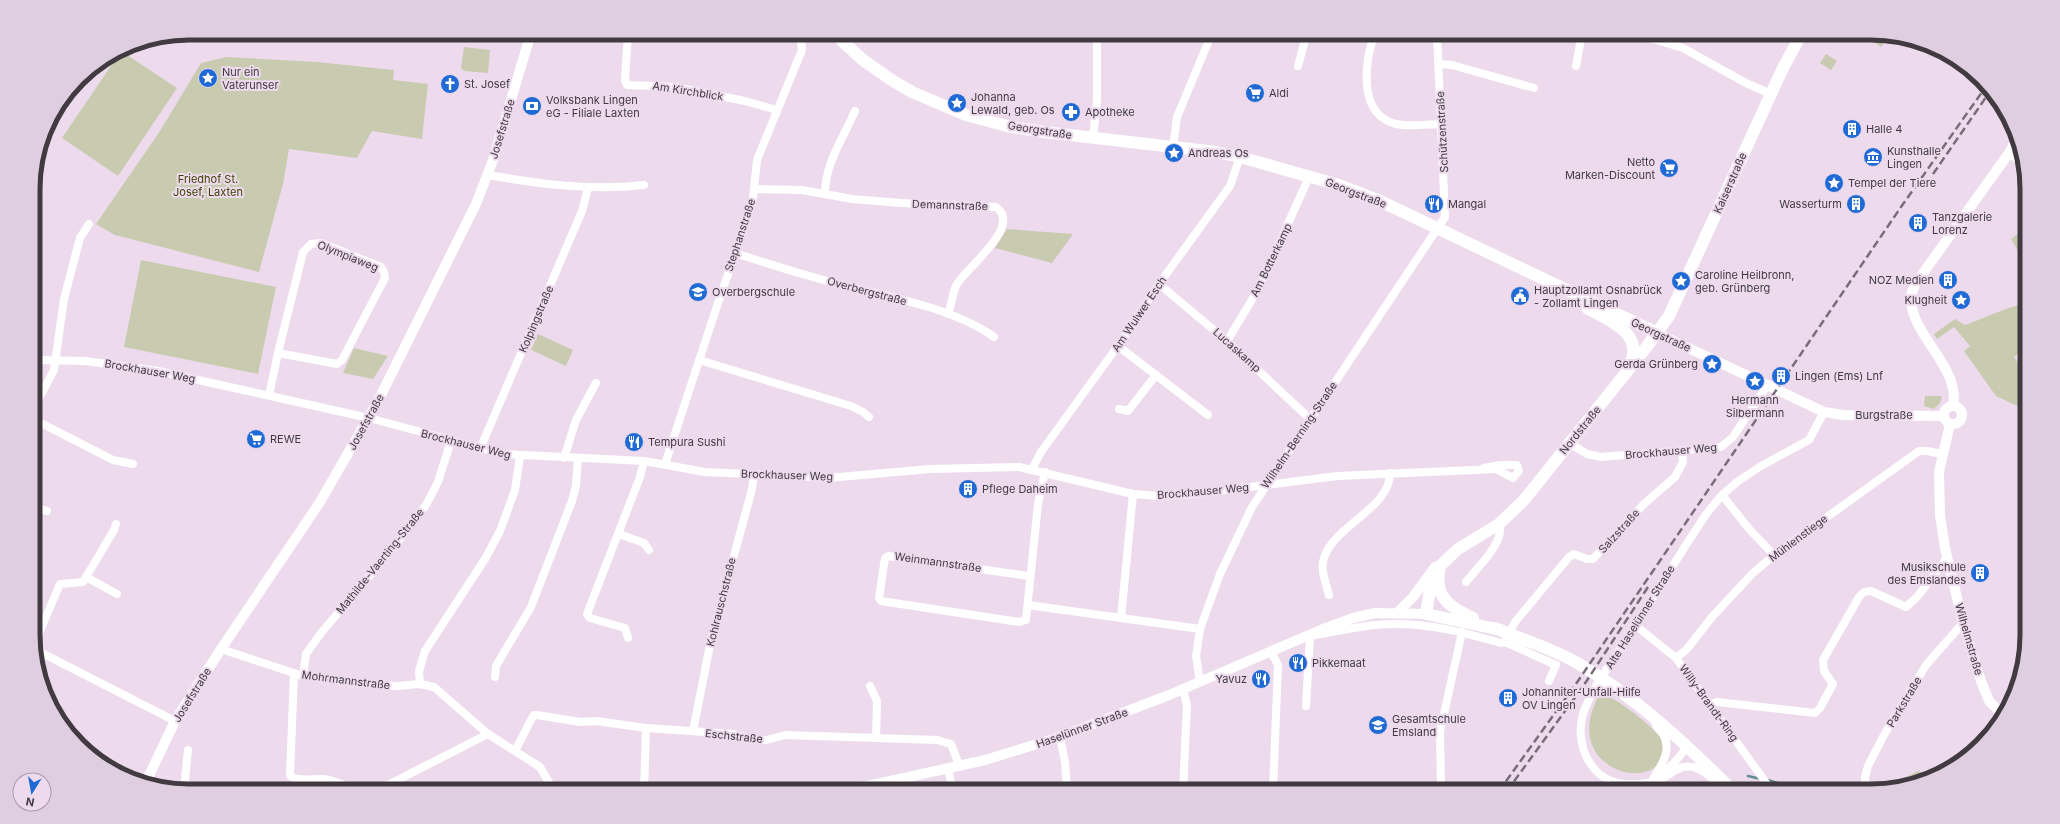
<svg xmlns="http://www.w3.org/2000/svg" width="2060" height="824" font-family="Inter,sans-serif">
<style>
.green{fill:#c8cbaf}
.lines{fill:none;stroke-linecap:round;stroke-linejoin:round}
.stream{stroke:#608e93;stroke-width:2.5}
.minor{stroke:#fff;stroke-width:8}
.tertiary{stroke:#fff;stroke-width:10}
.secondary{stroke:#fff;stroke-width:12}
.rail{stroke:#786d78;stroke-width:2.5;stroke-dasharray:8 4;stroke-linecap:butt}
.labels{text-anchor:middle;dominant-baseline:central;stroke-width:4;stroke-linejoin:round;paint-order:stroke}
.poi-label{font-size:11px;fill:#413a41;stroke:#eddbed;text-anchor:start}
.street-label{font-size:11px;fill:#413a41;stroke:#eddbed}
.park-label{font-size:11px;fill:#3f4100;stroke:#eddbed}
.rim{fill:none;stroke:#413a41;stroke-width:5}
</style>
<rect width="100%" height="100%" fill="#eddbed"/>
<g class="green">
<path d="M1867,33l22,3 -8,11 -16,-11z"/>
<path d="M464,47l26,3 -2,23 -24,-2 -3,-3z"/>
<path d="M121,51l56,37 -59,88 -56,-38z"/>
<path d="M1826,54l11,7 -6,9 -11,-7z"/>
<path d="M227,57l90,5 77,8 -1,10 35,4 -6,55 -50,-8 -15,27 -68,-9 -6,35 -24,88 -144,-37 -19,-11 64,-93 41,-68z"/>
<path d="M33,189l9,7 -8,11z"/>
<path d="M2026,228v37l-15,-26z"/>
<path d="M1007,229l66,5 -21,29 -57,-15z"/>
<path d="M141,260l135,27 -18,87 -134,-27z"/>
<path d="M2026,303v45l-12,9 12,17v36l-30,-14 -32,-45 6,-5 -16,-19 -17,12 -3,-5 21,-15 10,6c20,-7 40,-17 61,-22z"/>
<path d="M538,334l35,16 -7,16 -35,-16z"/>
<path d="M354,348l34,8 -15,23 -30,-6z"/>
<path d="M1925,396h17l-2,7 -6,6 -10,-3z"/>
<path d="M1601,692c23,12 44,28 61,47 14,62 -111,36 -61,-47z"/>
<path d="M1918,771l14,6 -11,6 -29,6 7,-8z"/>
</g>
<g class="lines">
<g class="stream">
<path d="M1748,776l13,3"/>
<path d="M1768,780l34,11"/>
<path d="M1703,791l6,-2"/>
</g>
<g class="minor">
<path d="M628,33l-3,47 2,5 48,2 70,14 32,9"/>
<path d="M1375,33c-10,26 -17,76 15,89 14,6 36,2 52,2"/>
<path d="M1633,33l50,15 63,35 25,11"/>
<path d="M1439,64l13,1 82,23"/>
<path d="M1298,66l9,-33"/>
<path d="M1576,66l6,-33"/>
<path d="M1093,138l4,-38v-67"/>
<path d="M1173,147l4,-30 35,-84"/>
<path d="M2009,153l16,12"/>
<path d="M488,175c52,9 102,16 156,10"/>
<path d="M754,189l48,1 50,9 49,4 95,4c27,19 -30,61 -39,77 -5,9 -5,20 -9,30"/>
<path d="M825,194c0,-31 18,-55 30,-83"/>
<path d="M735,253c33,11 66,21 99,30 49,12 120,25 160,54"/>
<path d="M1159,284l68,57 84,79"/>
<path d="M1227,341l32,-53 50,-111"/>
<path d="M1118,346l90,69"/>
<path d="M34,360l51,1 73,10 211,47 134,36 141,7 61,11 22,1 101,5 102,-9 89,-2 114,27 26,2 28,-1 151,-19 158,-7 17,9 6,-7 -2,-6h-17l-16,3"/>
<path d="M699,360l152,46 12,6 6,5"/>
<path d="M269,395l9,-42 59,11 5,-4 43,-82 -1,-6 -3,-5 -60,-24 -10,1 -8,8 -25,101"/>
<path d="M35,406l19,-36 10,-71 16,-61 9,-14"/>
<path d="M1119,409l9,2 28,-36"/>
<path d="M35,420l78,40 20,4"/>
<path d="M1569,443l18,11 14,3 120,-10 12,-10 35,-53"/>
<path d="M480,449l102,-238 6,-23"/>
<path d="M564,458l12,-38 20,-37"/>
<path d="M665,464l51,-155 33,-96 4,-15 4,-38 45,-110c0,-9 -3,-13 -10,-17"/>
<path d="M1032,469l9,-17 81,-112 37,-56 71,-98 10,-29"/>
<path d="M1722,495l28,35 24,25"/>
<path d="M35,508l12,3"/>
<path d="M619,534l25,9 5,7"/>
<path d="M1029,576l-141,-20 -3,2 -6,40 2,3 138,21 7,-2 12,-116 7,-32"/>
<path d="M86,577l31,17"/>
<path d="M1466,582c11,-14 40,-41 33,-58"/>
<path d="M1329,595c-3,-12 -9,-25 -5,-37 10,-33 66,-49 66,-85"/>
<path d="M1028,605l172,24"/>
<path d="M1121,618l12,-124"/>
<path d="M1635,625l41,33 96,133"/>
<path d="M628,638l-3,-10 -35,-10 -3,-4 53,-137 4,-16"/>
<path d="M36,640l24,-56 23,-2 31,-52 2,-6"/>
<path d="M1505,642l51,23 -7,16"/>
<path d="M221,649l82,27 59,8 34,2 24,-2 14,3 54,47 52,33 14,24"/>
<path d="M36,650l139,71"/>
<path d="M1271,652l7,13 -5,126"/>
<path d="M1676,658l11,-9 25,-32 40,-43 22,-19 145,-104h8l15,3"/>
<path d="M294,673l-4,102c6,8 25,3 34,4 11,2 21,6 31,12"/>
<path d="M303,676l3,-22 15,-21 69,-81 36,-47 12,-23 13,-41"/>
<path d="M495,677l1,-11 35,-59 41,-106 4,-15 2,-27"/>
<path d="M1200,682l-4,-26 4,-27 20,-55 32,-67 193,-290 -8,-184"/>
<path d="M420,684l-1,-13 6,-20 60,-92 15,-28 15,-41 5,-34"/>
<path d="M870,686l7,15 -1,36"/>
<path d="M1710,704l7,-2 98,11 5,-5 13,-24 -9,-13 -1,-11 36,-63 5,-5 7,-1 35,16 11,-10 30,-39"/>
<path d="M1306,706l4,-70c27,-4 54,-12 82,-12 38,-1 73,9 109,19l4,-1 10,-20 54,-65 5,-3 13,5h6l52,-56 30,-26 8,-15 -1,-11"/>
<path d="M693,731l17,-86 42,-156 2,-14"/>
<path d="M1060,737l5,25 2,29"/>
<path d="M515,751l17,-33 2,-3h3l43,7 16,-1 50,7 88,6 19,6h14l18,-5 152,5 14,4 8,21"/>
<path d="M948,768l5,23"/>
<path d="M1657,777l16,-13 15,-18"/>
<path d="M1652,781c8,-14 21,-30 11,-47 -3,-4 -8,-8 -8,-13"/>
<path d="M1718,784c-11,-11 -26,-24 -42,-14 -6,3 -11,8 -18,11 -5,2 -26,4 -33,3 -34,-2 -51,-40 -42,-70 9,-26 27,-49 41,-71 28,-43 54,-87 83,-130l15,-18 15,-13 24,-16 48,-26 15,-28"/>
<path d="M184,790l4,-40"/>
<path d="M376,791l112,-57"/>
<path d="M644,791l2,-63"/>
<path d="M1183,791l4,-85 -4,-17"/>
<path d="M1441,791l-1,-59 22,-100"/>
<path d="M1866,791l-1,-14 3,-11 16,-31 42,-70 37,-42"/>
</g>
<g class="tertiary">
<path d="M1657,333l167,79 19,3 101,1"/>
<circle cx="1953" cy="415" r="9"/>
<path d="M1953,406c8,-38 -40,-69 -42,-105 -1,-7 2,-12 5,-18l93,-130 8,-15"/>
<path d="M1950,424l-11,48 1,43 5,33 18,75 18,58 8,20 14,14"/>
<path d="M1397,613l16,-16 22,-30 6,-2"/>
<path d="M145,784l30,-63 46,-72 99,-147 58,-101 98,-197 17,-44 38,-127"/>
<path d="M845,791l140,-31 75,-23 109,-42 154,-66 30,-11 22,-5 51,1"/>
</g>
<g class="secondary">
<path d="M836,33l6,8 21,19 27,19 22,13 54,23 41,11 37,6 172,20 24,5 99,28 39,15 279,133"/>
<path d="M1587,308c22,13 59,25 42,58"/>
<path d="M1439,572c-5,26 14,37 34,46"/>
<path d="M1495,628c28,12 57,20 84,36 58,34 106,79 154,127"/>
<path d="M1501,630l-75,-16 4,-25 11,-24 17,-16 41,-25 25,-24 121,-151 24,-33 113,-246 20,-37"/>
</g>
<g class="rail">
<path d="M1933,174l58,-84"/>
<path d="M1499,791l79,-110 323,-474 86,-122"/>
<path d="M1507,791l77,-106 64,-98"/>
</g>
</g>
<defs>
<symbol id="sight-disc" viewBox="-11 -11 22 22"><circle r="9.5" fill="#206ad5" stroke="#eddbed"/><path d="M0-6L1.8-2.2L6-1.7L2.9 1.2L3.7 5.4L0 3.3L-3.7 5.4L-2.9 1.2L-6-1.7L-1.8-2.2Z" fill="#fff"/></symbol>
<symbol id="church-disc" viewBox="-11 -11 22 22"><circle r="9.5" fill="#206ad5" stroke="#eddbed"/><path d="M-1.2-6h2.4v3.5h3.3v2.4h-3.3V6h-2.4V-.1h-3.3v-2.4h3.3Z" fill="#fff"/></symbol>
<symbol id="supermarket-disc" viewBox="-11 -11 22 22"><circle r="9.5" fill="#206ad5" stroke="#eddbed"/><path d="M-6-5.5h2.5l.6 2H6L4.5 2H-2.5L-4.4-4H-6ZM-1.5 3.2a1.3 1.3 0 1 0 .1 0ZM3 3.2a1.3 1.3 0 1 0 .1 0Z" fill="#fff"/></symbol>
<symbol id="bank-disc" viewBox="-11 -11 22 22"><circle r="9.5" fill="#206ad5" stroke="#eddbed"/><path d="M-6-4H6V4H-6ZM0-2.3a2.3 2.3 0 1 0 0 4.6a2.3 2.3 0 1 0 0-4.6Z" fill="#fff"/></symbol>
<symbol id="pharmacy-disc" viewBox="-11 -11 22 22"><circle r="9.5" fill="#206ad5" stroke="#eddbed"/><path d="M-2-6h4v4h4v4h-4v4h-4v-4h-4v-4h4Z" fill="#fff"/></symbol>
<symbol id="building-disc" viewBox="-11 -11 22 22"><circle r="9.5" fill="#206ad5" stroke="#eddbed"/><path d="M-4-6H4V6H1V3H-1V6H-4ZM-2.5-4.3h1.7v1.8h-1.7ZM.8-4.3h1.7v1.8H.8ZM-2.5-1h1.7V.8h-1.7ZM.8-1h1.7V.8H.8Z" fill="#fff"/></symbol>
<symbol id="museum-disc" viewBox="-11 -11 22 22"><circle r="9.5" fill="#206ad5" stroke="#eddbed"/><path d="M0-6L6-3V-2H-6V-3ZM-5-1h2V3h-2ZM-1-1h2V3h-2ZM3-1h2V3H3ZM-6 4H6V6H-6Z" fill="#fff"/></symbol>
<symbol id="restaurant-disc" viewBox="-11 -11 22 22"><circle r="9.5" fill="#206ad5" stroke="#eddbed"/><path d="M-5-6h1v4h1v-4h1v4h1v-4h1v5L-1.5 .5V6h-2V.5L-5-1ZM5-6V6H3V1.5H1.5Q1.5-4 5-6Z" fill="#fff"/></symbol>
<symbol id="school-disc" viewBox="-11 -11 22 22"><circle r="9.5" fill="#206ad5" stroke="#eddbed"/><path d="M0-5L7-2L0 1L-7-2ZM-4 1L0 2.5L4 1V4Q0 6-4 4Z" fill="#fff"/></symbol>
<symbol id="civic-disc" viewBox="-11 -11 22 22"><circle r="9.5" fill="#206ad5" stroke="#eddbed"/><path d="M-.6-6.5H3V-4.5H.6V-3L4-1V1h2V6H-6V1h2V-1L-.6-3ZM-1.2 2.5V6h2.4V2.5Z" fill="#fff"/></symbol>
</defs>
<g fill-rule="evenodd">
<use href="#sight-disc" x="197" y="67" width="22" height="22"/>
<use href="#church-disc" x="439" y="73" width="22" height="22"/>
<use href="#supermarket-disc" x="1244" y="82" width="22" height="22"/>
<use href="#sight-disc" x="946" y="92" width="22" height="22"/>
<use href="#bank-disc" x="521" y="95" width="22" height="22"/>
<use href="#pharmacy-disc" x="1060" y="101" width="22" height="22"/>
<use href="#building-disc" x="1841" y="118" width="22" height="22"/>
<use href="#sight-disc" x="1163" y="142" width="22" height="22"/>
<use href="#museum-disc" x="1862" y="146" width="22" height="22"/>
<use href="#supermarket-disc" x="1658" y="157" width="22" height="22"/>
<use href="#sight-disc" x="1823" y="172" width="22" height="22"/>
<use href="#restaurant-disc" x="1423" y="193" width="22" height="22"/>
<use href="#building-disc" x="1845" y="193" width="22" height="22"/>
<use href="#building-disc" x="1907" y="212" width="22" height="22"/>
<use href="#building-disc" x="1937" y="269" width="22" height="22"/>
<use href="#sight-disc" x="1670" y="270" width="22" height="22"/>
<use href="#school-disc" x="687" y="281" width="22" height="22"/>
<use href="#civic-disc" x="1509" y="285" width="22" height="22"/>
<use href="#sight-disc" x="1950" y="289" width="22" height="22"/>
<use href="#sight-disc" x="1701" y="353" width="22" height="22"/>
<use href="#building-disc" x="1770" y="365" width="22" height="22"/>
<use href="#sight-disc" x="1744" y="370" width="22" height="22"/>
<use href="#supermarket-disc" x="245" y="428" width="22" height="22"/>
<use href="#restaurant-disc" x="623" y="431" width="22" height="22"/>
<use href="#building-disc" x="957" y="478" width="22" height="22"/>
<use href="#building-disc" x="1969" y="562" width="22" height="22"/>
<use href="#restaurant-disc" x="1287" y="652" width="22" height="22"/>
<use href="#restaurant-disc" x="1250" y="668" width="22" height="22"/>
<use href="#building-disc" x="1497" y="687" width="22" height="22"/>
<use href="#school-disc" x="1367" y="714" width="22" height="22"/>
</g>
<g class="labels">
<g class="poi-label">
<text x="222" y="72">Nur ein<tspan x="222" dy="13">Vaterunser</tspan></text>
<text x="464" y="84">St. Josef</text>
<text x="1269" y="93">Aldi</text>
<text x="971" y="97">Johanna<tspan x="971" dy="13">Lewald, geb. Os</tspan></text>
<text x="546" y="100">Volksbank Lingen<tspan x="546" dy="13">eG - Filiale Laxten</tspan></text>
<text x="1085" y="112">Apotheke</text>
<text x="1866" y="129">Halle 4</text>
<text x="1887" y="151">Kunsthalle<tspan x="1887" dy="13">Lingen</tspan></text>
<text x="1188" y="153">Andreas Os</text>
<text x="1655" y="162" text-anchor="end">Netto<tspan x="1655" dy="13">Marken-Discount</tspan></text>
<text x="1848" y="183">Tempel der Tiere</text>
<text x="1448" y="204">Mangal</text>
<text x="1842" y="204" text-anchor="end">Wasserturm</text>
<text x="1932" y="217">Tanzgalerie<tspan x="1932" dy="13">Lorenz</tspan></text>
<text x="1695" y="275">Caroline Heilbronn,<tspan x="1695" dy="13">geb. Grünberg</tspan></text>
<text x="1934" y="280" text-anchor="end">NOZ Medien</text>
<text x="1534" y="290">Hauptzollamt Osnabrück<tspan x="1534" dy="13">- Zollamt Lingen</tspan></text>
<text x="712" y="292">Overbergschule</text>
<text x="1947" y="300" text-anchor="end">Klugheit</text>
<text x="1698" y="364" text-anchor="end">Gerda Grünberg</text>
<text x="1795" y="376">Lingen (Ems) Lnf</text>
<text x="1755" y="400" text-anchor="middle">Hermann<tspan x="1755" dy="13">Silbermann</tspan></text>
<text x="270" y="439">REWE</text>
<text x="648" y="442">Tempura Sushi</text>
<text x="982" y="489">Pflege Daheim</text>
<text x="1966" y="567" text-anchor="end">Musikschule<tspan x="1966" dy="13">des Emslandes</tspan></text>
<text x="1312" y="663">Pikkemaat</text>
<text x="1247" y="679" text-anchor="end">Yavuz</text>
<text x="1522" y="692">Johanniter-Unfall-Hilfe<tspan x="1522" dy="13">OV Lingen</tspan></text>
<text x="1392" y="719">Gesamtschule<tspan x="1392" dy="13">Emsland</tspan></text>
</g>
<g class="street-label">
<text transform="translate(688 91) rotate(9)">Am Kirchblick</text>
<text transform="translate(502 129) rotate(-73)">Josefstraße</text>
<text transform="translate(1040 130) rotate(9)">Georgstraße</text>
<text transform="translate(1442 132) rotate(-93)">Schützenstraße</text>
<text transform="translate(1730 183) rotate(-66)">Kaiserstraße</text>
<text transform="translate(1356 193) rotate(21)">Georgstraße</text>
<text transform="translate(950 205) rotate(2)">Demannstraße</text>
<text transform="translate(740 235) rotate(-72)">Stephanstraße</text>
<text transform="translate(348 256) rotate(22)">Olympiaweg</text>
<text transform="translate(1271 260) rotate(-64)">Am Botterkamp</text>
<text transform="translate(867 291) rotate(15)">Overbergstraße</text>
<text transform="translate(1139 314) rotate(-56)">Am Wulwer Esch</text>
<text transform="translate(536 319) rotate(-67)">Kolpingstraße</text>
<text transform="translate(1661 335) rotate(25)">Georgstraße</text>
<text transform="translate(1237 350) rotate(42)">Lucaskamp</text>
<text transform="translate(150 371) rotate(10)">Brockhauser Weg</text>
<text x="1884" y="415">Burgstraße</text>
<text transform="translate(366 422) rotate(-61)">Josefstraße</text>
<text transform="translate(1580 430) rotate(-51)">Nordstraße</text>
<text transform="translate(1299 435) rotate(-56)">Wilhelm-Berning-Straße</text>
<text transform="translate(466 444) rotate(14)">Brockhauser Weg</text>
<text transform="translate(1671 451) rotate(-5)">Brockhauser Weg</text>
<text transform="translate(787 475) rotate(2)">Brockhauser Weg</text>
<text transform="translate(1203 491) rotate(-5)">Brockhauser Weg</text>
<text transform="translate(1619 531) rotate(-48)">Salzstraße</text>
<text transform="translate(1798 538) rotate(-37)">Mühlenstiege</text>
<text transform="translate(380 561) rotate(-51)">Mathilde-Vaerting-Straße</text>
<text transform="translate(938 562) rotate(8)">Weinmannstraße</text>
<text transform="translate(721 602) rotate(-76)">Kohlrauschstraße</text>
<text transform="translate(1640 617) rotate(-58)">Alte Haselünner Straße</text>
<text transform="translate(1969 639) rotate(74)">Wilhelmstraße</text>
<text transform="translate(346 680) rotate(7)">Mohrmannstraße</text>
<text transform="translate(192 695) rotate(-58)">Josefstraße</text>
<text transform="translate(1904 702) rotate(-59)">Parkstraße</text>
<text transform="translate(1709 703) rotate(54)">Willy-Brandt-Ring</text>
<text transform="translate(1082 728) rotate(-20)">Haselünner Straße</text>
<text transform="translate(734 736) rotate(6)">Eschstraße</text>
</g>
<g class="park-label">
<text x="208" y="179">Friedhof St.<tspan x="208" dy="13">Josef, Laxten</tspan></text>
</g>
</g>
<path d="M0 0H2060V824H0ZM189 40H1871A149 149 0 0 1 2020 189V635A149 149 0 0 1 1871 784H189A149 149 0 0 1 40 635V189A149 149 0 0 1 189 40Z" fill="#dfcedf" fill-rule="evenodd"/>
<path class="rim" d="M189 40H1871A149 149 0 0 1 2020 189V635A149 149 0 0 1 1871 784H189A149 149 0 0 1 40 635V189A149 149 0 0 1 189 40Z"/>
<g transform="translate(32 792) rotate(191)"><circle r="19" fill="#eddbed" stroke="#a89ba8"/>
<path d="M0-3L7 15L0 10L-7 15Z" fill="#206ad5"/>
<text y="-6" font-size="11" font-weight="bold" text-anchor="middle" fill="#413a41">N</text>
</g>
</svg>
